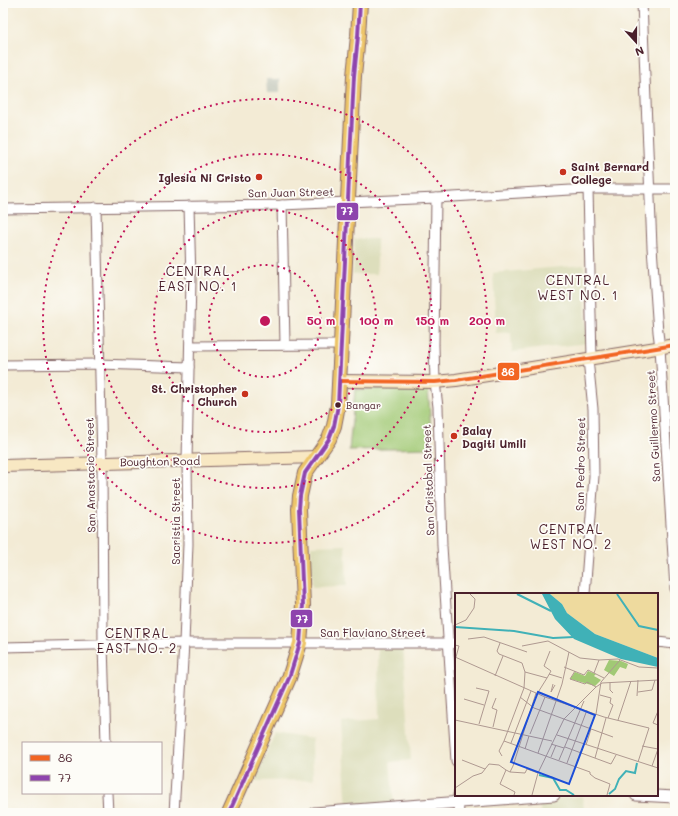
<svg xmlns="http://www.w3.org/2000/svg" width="678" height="816" font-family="Mali,sans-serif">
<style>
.built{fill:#dddebc}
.industrial{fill:#c2c6b9}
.green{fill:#a1c975;stroke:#767450}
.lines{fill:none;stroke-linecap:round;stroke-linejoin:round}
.minor-casing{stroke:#856666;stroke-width:11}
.tertiary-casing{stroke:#856666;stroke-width:13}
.secondary-casing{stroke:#856666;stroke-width:14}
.trunk-casing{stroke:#856666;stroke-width:16}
.minor{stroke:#fff;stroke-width:9}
.tertiary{stroke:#fff;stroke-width:11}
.secondary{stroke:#f8e8c3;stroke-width:12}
.trunk{stroke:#edc569;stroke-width:14}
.bus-1-casing{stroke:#fdfcf7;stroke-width:7}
.bus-2-casing{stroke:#fdfcf7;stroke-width:7}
.bus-1{stroke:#f26522;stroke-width:4}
.bus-2{stroke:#8e44ad;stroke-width:4}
.ring{fill:none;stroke:#c2185b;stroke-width:2;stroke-dasharray:2 4}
.poi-dot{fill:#c8321e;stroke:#fdfcf7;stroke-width:1.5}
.bus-dot{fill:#4a1f2b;stroke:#fdfcf7;stroke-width:1.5}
.labels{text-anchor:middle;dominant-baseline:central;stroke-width:3.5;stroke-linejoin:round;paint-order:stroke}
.bus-label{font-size:10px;fill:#4a1f2b;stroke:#fdfcf7;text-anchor:start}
.poi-label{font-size:11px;font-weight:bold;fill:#4a1f2b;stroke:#fdfcf7;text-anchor:start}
.street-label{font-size:11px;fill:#4a1f2b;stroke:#fdfcf7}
.quarter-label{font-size:13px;letter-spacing:1px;fill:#4a1f2b;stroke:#fdfcf7}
.inset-river{fill:none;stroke:#40b1b7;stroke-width:2}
.inset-road{fill:none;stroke:#af9991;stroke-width:1}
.view{fill:#1d4ed8;fill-opacity:0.15;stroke:#1d4ed8;stroke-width:2}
.inset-edge{fill:none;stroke:#4a1f2b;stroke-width:2}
.centre{fill:#c2185b;stroke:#fdfcf7;stroke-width:2}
.ring-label{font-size:12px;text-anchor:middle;font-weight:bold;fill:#c2185b;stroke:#fdfcf7;stroke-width:3.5;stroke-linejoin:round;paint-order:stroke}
.line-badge{stroke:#fdfcf7;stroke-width:1.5}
.badge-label{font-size:11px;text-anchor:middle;font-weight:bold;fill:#fff}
</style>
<rect width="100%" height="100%" fill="#fdfcf7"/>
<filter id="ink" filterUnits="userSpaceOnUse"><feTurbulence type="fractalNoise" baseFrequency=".025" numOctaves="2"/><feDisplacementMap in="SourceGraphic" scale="8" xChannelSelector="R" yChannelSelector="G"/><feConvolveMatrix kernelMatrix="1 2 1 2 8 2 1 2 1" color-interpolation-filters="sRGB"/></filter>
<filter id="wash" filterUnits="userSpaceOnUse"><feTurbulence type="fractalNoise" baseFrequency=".012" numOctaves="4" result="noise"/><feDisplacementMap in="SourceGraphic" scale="16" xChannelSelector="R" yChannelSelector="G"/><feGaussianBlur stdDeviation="0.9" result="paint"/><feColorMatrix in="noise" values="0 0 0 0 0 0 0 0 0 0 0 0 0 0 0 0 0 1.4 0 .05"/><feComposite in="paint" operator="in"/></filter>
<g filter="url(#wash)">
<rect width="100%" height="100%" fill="#f3ebd5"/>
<g class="built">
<path d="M354,239h23v35h-24z"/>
<path d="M584,265l3,78 -75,9 -1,-20 -15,1 -3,-60z"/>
<path d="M345,545l2,41 -35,1 -1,-41z"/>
<path d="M403,647l8,113 -21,2 4,43 -47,3 -6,-86 38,-3 -1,-71z"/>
<path d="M275,733l37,6 1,41 -59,1z"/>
<path d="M583,796l1,17h-44l1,-13z"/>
</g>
<path class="industrial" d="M266,79h14v14h-13z"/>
<path class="green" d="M428,385l4,63 -83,2 6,-60z"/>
</g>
<g filter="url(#ink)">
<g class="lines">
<defs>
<g id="minor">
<path d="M642,3l10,244 6,85 2,16 15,241"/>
<path d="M588,189l4,169"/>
<path d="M436,198l-2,147 1,37 3,25 4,139 14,215"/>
<path d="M282,205l3,139"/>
<path d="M96,207l6,255 1,183 3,98"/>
<path d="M3,209l279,-4 154,-7 152,-9h87"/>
<path d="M190,346l150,-1"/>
<path d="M3,365l96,-1 90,3"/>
<path d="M585,594l9,-118 -1,-67 -5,-50"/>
<path d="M657,642l18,2"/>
<path d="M3,647l181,-4h272"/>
<path d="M107,793l1,20"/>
<path d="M458,795l1,18"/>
<path d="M174,813l10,-170 4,-99 -1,-84 4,-180 -2,-74"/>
</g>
<g id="tertiary">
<path d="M636,795l39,2"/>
<path d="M314,813l240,-18"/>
</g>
<g id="secondary">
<path d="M340,381l95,1 21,-2 219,-35"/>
<path d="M3,466l314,-9"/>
</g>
<path id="trunk" d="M229,813l60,-135 11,-35 3,-38 -4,-96 1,-13 5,-23 24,-34 5,-13 4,-21 16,-329 4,-40 2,-33"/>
</defs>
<use href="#minor" class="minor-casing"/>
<use href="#tertiary" class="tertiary-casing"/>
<use href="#secondary" class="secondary-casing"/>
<use href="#trunk" class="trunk-casing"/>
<use href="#minor" class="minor"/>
<use href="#tertiary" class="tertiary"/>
<use href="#secondary" class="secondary"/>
<use href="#trunk" class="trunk"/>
<defs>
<path id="bus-1" d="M340,381l95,1 21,-2 219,-35"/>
<path id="bus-2" d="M229,813l60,-135 11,-35 3,-38 -4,-96 1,-13 5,-23 24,-34 5,-13 4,-21 16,-329 4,-40 2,-33"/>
</defs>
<use href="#bus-1" class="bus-1-casing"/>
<use href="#bus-2" class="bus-2-casing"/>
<use href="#bus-1" class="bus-1"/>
<use href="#bus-2" class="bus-2"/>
</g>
</g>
<g class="ring">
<circle cx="265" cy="321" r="56"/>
<circle cx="265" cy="321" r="111"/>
<circle cx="265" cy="321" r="167"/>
<circle cx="265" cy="321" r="222"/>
</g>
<g class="poi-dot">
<circle cx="563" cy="172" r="4"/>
<circle cx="259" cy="177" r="4"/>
<circle cx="245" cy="394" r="4"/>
<circle cx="454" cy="436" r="4"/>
</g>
<circle class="bus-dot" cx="338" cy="405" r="3.5"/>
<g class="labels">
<g class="bus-label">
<text x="346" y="405">Bangar</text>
</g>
<g class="poi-label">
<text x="571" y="166">Saint Bernard<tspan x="571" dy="13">College</tspan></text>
<text x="251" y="177" text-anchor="end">Iglesia Ni Cristo</text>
<text x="237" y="388" text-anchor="end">St. Christopher<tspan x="237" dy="13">Church</tspan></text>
<text x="462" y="430">Balay<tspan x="462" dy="13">Dagiti Umili</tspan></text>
</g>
<g class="street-label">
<text transform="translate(291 192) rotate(-1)">San Juan Street</text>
<text transform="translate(653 426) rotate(-93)">San Guillermo Street</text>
<text transform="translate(160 461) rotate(-1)">Boughton Road</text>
<text transform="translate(580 464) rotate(-89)">San Pedro Street</text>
<text transform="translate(90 475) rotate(-91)">San Anastacio Street</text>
<text transform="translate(428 480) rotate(-92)">San Cristobal Street</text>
<text transform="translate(175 521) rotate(-90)">Sacristia Street</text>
<text x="373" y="632">San Flaviano Street</text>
</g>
<g class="quarter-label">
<text x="198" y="270">CENTRAL<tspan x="198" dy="15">EAST NO. 1</tspan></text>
<text x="578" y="279">CENTRAL<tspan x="578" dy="15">WEST NO. 1</tspan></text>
<text x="571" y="528">CENTRAL<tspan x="571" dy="15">WEST NO. 2</tspan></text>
<text x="137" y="632">CENTRAL<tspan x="137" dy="15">EAST NO. 2</tspan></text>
</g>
</g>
<g transform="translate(455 593)">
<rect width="203" height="203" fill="#f3ebd5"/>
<path d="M154,67l12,1 7,3 -2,5 -6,-2 -6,9 -10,-6zM133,78l8,3 -2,2 7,4 -6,6 -25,-7 5,-7 10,4z" fill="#a1c975"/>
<path d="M95,1h108v64l-63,-24 -28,-21 -5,-9z" fill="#eeda9e"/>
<path d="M87,1h8l12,10 5,9 28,21 63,24v9l-37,-8 -47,-20 -19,-20z" fill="#40b1b7"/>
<path class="inset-river" d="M62,1l34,17M162,1l22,32 19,4M0,34l59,4 39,7 21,-1M84,182l14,3 7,12h6l8,5M154,201l6,-5 4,-10 7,-8 9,2 2,-10"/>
<path class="inset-road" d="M0,32l11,-5 8,-12 1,-9 -5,-5M13,46l16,-2 43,15M45,50l-3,8 2,3 23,9 3,9 22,6 4,-7 -7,-5 6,-15M0,52l4,1 -3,11M67,53l26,-5 32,17 19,2 -5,13M0,64l90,40 59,20 45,11 -11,34M144,67l19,-1 21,8 19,1M109,74l20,8 4,-5 16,8M120,78l-5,8 15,5 2,-2 9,5M70,79l-1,16 -20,53 86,31v2l5,4 15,6 -3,11M94,81l13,4M40,83l8,-20M155,89v8l3,3M98,91l-2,8 4,-7M21,95l13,3 -10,33M183,99l14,-2 3,-10M82,101l10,-16M145,102l11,3 -1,5 3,2 -5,13M182,103l1,-16M65,104l14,11 79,29M9,106l20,6M203,118l-5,12 5,2M141,121l5,-32 19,-22M0,127l97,21M163,127l13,-39M38,134l4,-17 -5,-2 4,-10M75,141l15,-37M102,142l101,33M56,150l20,-52M96,151l13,4M131,152l5,-16M187,153l16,3M110,154l46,17 5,-9M70,156l4,-13M83,160l24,-69 7,-32M47,163l-3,-5 5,-10M96,164l5,-12M140,165l11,-40M7,167l23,9M104,167l25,-59M112,170l20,-53M197,173l6,-17M55,179l15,1 2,-4 11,4M0,195l18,-12 9,-3 7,-9 10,1 7,5M59,202l1,-3 -15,-8 6,-14 4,2 3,-6 23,-73M77,202l6,-22 26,-54 32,-32 6,-4 56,-3"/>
<path class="view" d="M83,99l57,23 -26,69 -58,-22z"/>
<rect width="203" height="203" class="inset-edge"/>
</g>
<circle cx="265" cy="321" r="6" class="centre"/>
<g class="ring-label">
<text x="321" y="325">50 m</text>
<text x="376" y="325">100 m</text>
<text x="432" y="325">150 m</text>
<text x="487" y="325">200 m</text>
</g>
<g class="line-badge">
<rect x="336" y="202" width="23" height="19" rx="4" fill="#8e44ad"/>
<rect x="497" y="362" width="23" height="19" rx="4" fill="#f26522"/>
<rect x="290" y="609" width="23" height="19" rx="4" fill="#8e44ad"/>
</g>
<g class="badge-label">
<text x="347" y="215">77</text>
<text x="508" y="376">86</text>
<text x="302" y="623">77</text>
</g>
<rect width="678" height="816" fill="none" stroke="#fdfcf7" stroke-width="16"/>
<rect x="22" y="742" width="140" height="52" fill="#fdfcf7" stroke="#b5a4a5"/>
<rect x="30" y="755" width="20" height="6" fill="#f26522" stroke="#b5a4a5"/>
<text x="58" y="762" font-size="12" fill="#4a1f2b">86</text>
<rect x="30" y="775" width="20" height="6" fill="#8e44ad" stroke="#b5a4a5"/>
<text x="58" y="782" font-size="12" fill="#4a1f2b">77</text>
<g transform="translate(636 42) rotate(159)" stroke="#fdfcf7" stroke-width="3" paint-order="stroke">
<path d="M0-3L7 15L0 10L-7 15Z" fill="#4a1f2b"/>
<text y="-6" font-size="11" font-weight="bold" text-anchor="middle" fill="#4a1f2b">N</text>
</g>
</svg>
